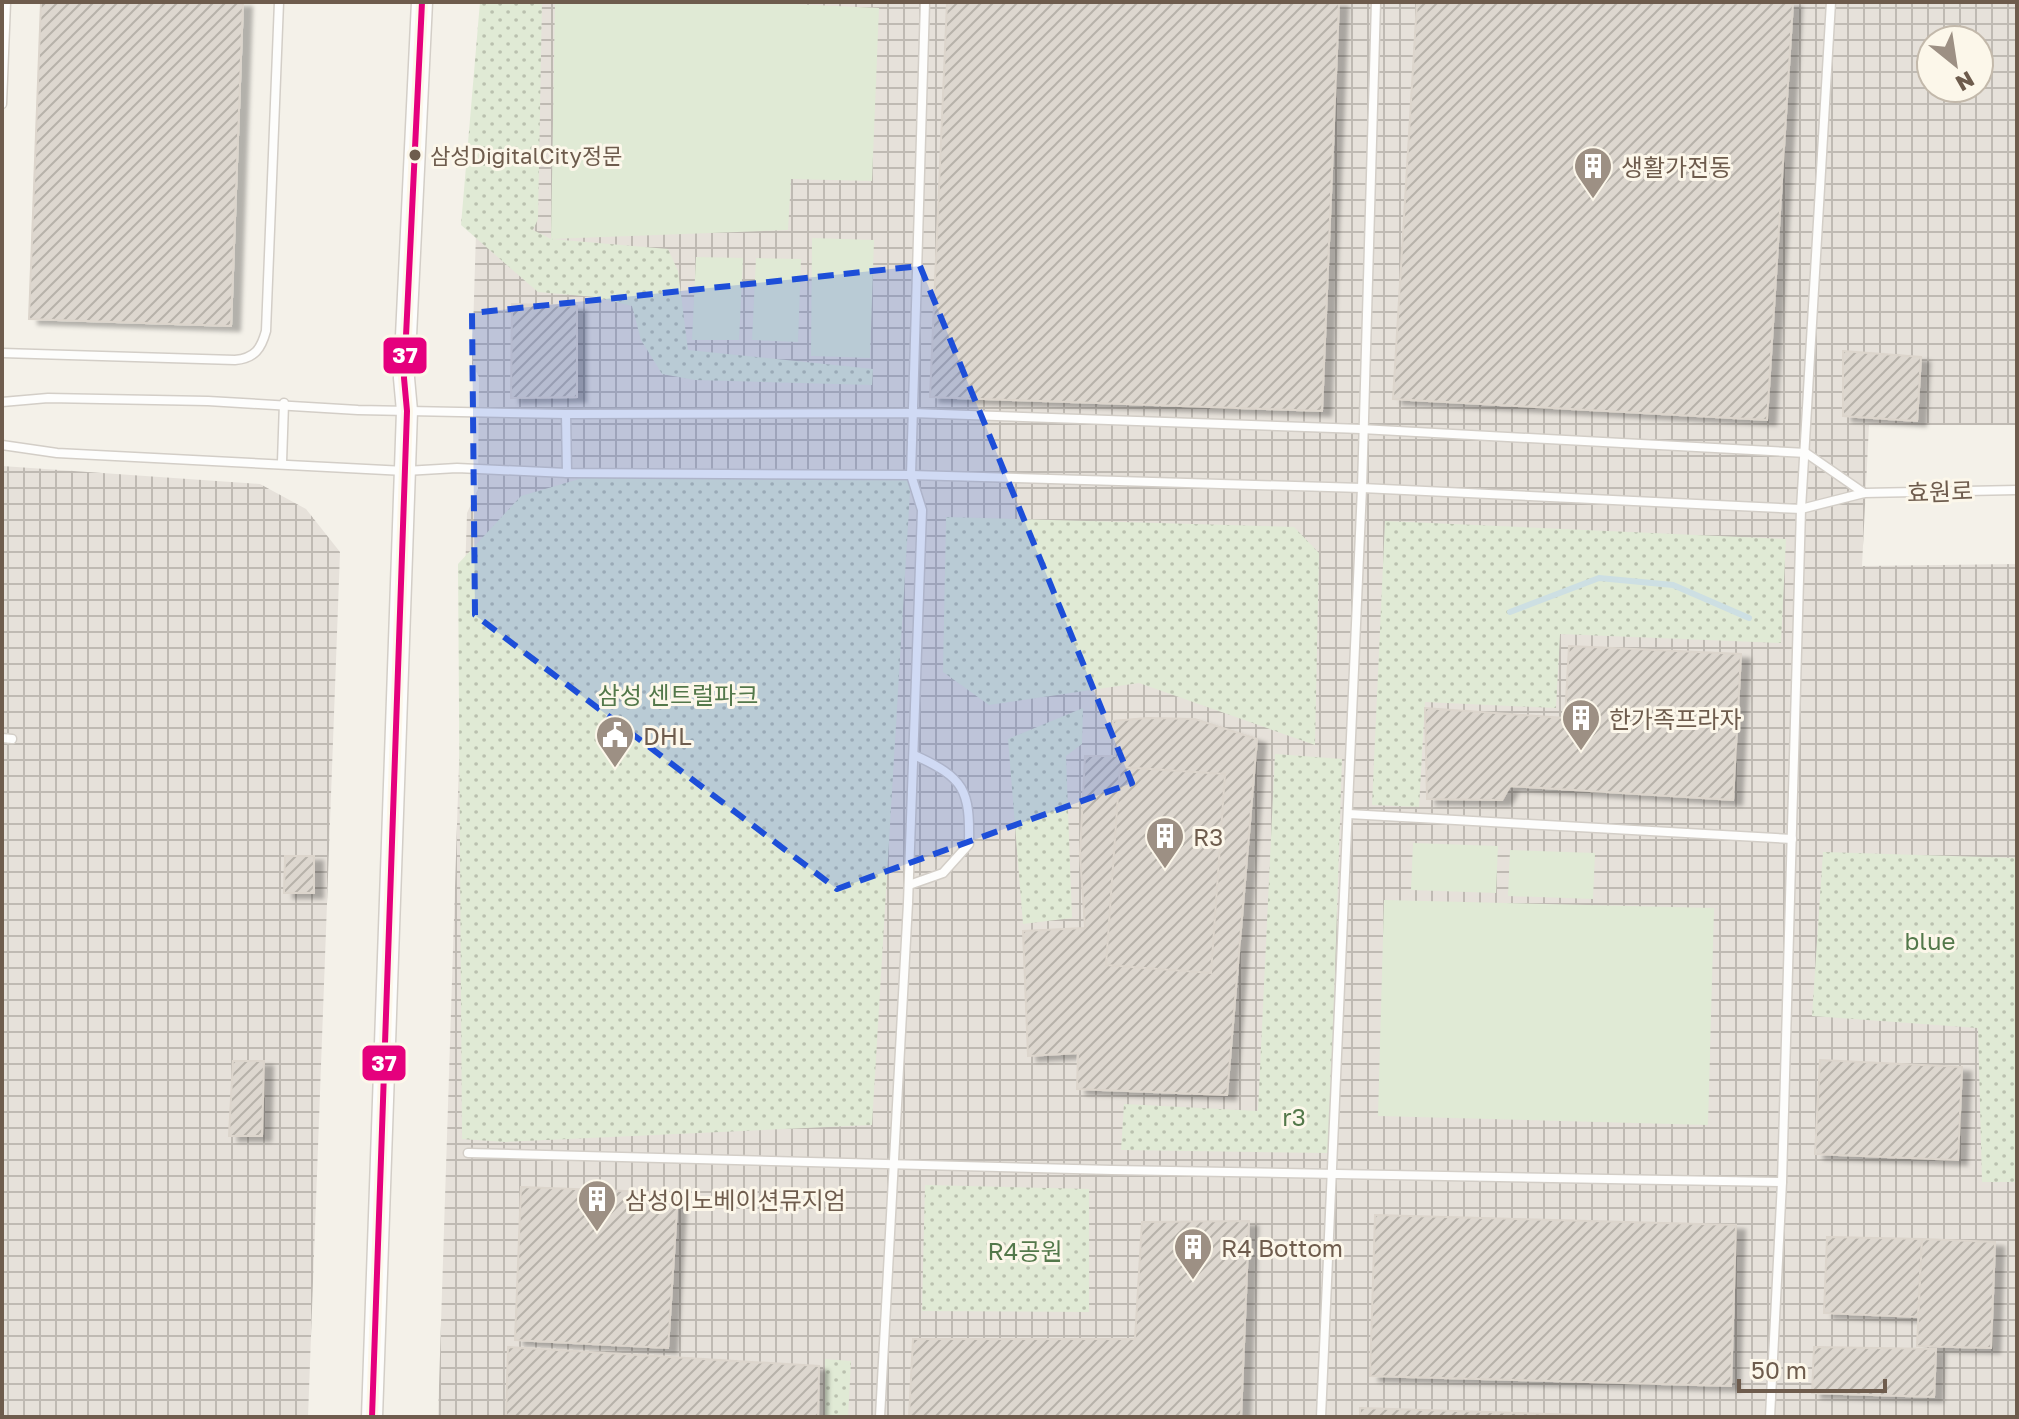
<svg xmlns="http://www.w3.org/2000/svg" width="2019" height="1419" font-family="'Golos Text','Noto Sans KR',sans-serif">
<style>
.industrial{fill:url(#industrial-grid);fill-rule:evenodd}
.park{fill:url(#park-dots)}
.pitch{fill:#e0ead5}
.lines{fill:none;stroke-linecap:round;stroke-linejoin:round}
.stream{stroke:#cddfe3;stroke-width:6}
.building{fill:url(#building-hatch);stroke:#dcd5cc;stroke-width:2;filter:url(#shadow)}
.service-casing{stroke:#d3cec7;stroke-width:11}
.tertiary-casing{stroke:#d3cec7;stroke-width:23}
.service{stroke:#fdfdfc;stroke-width:8}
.tertiary{stroke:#fdfdfc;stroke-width:20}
.bus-1-casing{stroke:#fcf7ea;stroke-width:12}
.bus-1{stroke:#e5007d;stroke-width:6}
.marked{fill:#1d4ed8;fill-opacity:0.2;stroke:#1d4ed8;stroke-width:6;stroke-dasharray:16 10;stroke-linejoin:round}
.bus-dot{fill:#6e5c4d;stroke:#fcf7ea;stroke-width:3}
.labels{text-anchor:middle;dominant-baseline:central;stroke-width:6;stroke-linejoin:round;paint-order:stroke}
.bus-label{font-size:22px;fill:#6e5c4d;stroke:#fcf7ea;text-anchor:start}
.poi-label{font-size:24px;fill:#6e5c4d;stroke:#fcf7ea;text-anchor:start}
.street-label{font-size:24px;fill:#6e5c4d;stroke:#fcf7ea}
.park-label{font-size:24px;fill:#53784a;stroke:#fcf7ea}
.line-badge{stroke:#fcf7ea;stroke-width:3}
.badge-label{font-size:22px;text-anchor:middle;font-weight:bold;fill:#fff}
</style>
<defs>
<pattern id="industrial-grid" width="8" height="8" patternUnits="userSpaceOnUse" patternTransform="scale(2)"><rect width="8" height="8" fill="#e6e1da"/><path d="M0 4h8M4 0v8" fill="none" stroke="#bfbab3"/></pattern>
<pattern id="park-dots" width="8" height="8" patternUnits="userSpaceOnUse" patternTransform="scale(2)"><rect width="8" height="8" fill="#e0ead5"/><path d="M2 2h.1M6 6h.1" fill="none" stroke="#bac1af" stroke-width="1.8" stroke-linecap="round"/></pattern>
<pattern id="building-hatch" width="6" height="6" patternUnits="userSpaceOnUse" patternTransform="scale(2)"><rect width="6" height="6" fill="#ddd7cf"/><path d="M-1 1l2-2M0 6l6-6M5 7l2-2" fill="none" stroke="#b7b2aa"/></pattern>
<filter id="shadow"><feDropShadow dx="9" dy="5" stdDeviation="2" flood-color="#0004"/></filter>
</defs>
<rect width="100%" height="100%" fill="#f4f1e9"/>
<g class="industrial">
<path d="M483,2h1534v423h-148l-7,141 155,-2v853h-1579l29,-904 11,-24 1,-112 -7,-13zM1931,40h48v48h-48z"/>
<path d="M2,466l258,18 46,25 34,43 -32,865h-306z"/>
</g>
<g class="park">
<path d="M480,2h62l-4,217 -5,11 18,9 117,10 10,22 10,79 185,19 -1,16 -177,-5 -33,-6 -21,-34 -9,-34 -37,-9 -57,-5 -77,-67z"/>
<path d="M600,473l311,2 -39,650 -367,17 -43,-3 -4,-575 63,-68z"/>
<path d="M946,517l348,10 25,26 -4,192 -176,-62 -150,22 -46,-33z"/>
<path d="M1385,521l401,18 -5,104 -221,-9 -4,74 -131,-6 -6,105 -47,-2z"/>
<path d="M1083,708l-1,36 -16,12 6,162 -49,6 -15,-185z"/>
<path d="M1275,754l67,5 -13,394 -208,-3 3,-46 134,7z"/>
<path d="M1823,852l194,6v324h-35l-4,-154 -166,-12z"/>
<path d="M925,1185l164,4v123l-167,-1z"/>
<path d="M825,1359l26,2 -3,56h-23z"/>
</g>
<g class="pitch">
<path d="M555,2h198l126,6 -7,173 -81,-2 -3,51 -237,9z"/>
<path d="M812,238l62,2 -4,118 -59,-2z"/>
<path d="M696,257l47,1 -4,82h-47z"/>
<path d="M756,258l45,1 -3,83 -46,-2z"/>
<path d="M1413,843l85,3 -2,47 -85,-3z"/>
<path d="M1510,850l85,3 -2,46 -85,-3z"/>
<path d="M1384,900l330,8 -6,217 -330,-9z"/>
</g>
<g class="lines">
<path class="stream" d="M1510,612l89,-34 74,7 76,33"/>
</g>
<g class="building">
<path d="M41,2h202l-12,324 -202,-7z"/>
<path d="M947,2h392l-17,409 -392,-14z"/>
<path d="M1417,2h376l-26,418 -374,-21z"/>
<path d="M512,304l65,2v91l-66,1z"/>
<path d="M1843,351l78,6 -4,64 -74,-5z"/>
<path d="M1569,646l172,8 -8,146 -223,-14 -8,14 -75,-1 -2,-91 140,10z"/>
<path d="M1147,718l48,1 62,20 -30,356 -150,-6 1,-36 -50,3 -5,-125 62,-3 -5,-74 5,-98h30l-2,-35z"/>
<path d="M1120,767l105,7 -14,199 -105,-8z"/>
<path d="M285,856h29v37h-30z"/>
<path d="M1820,1060l142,7 -4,93 -143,-6z"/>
<path d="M233,1061h31l-2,75h-33z"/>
<path d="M521,1187l157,6 -10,155 -153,-8z"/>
<path d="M1375,1215l361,10 -5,161 -361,-10z"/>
<path d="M1249,1221l-8,196h-332l4,-78h222l7,-117z"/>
<path d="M1827,1237l95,2 -4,78 -94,-4z"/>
<path d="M1922,1239l73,3 -4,106 -74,-2z"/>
<path d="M508,1347l311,19 -1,51h-312z"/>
<path d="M1814,1347l122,2 -2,48 -122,-4z"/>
<path d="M1360,1408l287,9h-287z"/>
</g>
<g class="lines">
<defs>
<g id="service">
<path d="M2,104l4,-102"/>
<path d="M2,353l233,7c20,-2 26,-11 31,-29l13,-329"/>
<path d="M2,402l46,-4 160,3 150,9 208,4 347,-1 448,16 445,24 58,40"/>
<path d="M566,414l1,59"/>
<path d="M2,445l55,8 348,18 52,-3 110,5 344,2 451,13 439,21 63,-16 153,-3"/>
<path d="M282,462l2,-59"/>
<path d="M2,738l10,1"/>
<path d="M1349,814l443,25"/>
<path d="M909,885l34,-12 26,-29c1,-54 -4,-66 -55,-89"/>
<path d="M468,1153l644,17 670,12"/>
<path d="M880,1417l28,-514 14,-393 -11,-35 14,-473"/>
<path d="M1321,1417l41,-929 14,-486"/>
<path d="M1770,1417l12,-235 19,-673 30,-507"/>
</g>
<path id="tertiary" d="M372,1417l35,-1006 -3,-33 18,-376"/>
</defs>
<use href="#service" class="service-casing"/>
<use href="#tertiary" class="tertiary-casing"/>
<use href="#service" class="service"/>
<use href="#tertiary" class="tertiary"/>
<defs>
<path id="bus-1" d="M372,1417l35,-1006 -3,-33 18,-376"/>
</defs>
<use href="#bus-1" class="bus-1-casing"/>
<use href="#bus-1" class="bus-1"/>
</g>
<path class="marked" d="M920,266l212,517 -295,106 -362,-274 -3,-302z"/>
<defs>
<symbol id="building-pin" viewBox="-11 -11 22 30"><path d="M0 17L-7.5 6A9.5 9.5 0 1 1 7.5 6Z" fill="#9d9084" stroke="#fcf7ea"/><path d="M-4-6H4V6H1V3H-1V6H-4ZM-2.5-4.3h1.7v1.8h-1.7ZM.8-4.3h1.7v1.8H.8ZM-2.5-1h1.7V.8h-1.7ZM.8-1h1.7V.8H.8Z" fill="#fff"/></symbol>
<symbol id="civic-pin" viewBox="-11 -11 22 30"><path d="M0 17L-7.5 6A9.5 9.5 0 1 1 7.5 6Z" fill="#9d9084" stroke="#fcf7ea"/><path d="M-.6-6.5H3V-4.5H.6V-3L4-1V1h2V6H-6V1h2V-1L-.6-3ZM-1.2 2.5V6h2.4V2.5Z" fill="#fff"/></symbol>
</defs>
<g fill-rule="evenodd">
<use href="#building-pin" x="1571" y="144" width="44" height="60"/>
<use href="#building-pin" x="1559" y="696" width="44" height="60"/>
<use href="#civic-pin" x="593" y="713" width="44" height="60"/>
<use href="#building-pin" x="1143" y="814" width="44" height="60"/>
<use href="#building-pin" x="575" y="1177" width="44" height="60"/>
<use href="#building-pin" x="1171" y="1225" width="44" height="60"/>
</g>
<circle class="bus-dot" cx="415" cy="155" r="7"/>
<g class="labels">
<g class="bus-label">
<text x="430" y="155">삼성DigitalCity정문</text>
</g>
<g class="poi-label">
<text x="1621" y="166">생활가전동</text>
<text x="1609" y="718">한가족프라자</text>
<text x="643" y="735">DHL</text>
<text x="1193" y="836">R3</text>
<text x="625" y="1199">삼성이노베이션뮤지엄</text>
<text x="1221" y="1247">R4 Bottom</text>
</g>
<g class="street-label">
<text transform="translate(1940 491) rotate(-2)">효원로</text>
</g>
<g class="park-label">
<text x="678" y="694">삼성 센트럴파크</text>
<text x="1930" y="940">blue</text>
<text x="1294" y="1116">r3</text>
<text x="1025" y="1250">R4공원</text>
</g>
</g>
<g class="line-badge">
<rect x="382" y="336" width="46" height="39" rx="8" fill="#e5007d"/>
<rect x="361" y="1044" width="46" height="38" rx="8" fill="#e5007d"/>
</g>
<g class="badge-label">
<text x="405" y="363">37</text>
<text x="384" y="1071">37</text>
</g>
<rect width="2019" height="1419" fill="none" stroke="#6e5c4d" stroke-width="8"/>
<g transform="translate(1955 64) rotate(150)"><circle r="38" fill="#fcf7ea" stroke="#c3b9ab" stroke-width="2"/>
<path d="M0-6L14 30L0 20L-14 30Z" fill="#9d9084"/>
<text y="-12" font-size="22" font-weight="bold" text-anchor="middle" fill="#6e5c4d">N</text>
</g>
<path d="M1739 1379v12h146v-12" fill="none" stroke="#6e5c4d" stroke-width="4"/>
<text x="1751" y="1379" font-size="24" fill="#6e5c4d" stroke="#fcf7ea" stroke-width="6" paint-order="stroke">50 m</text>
</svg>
